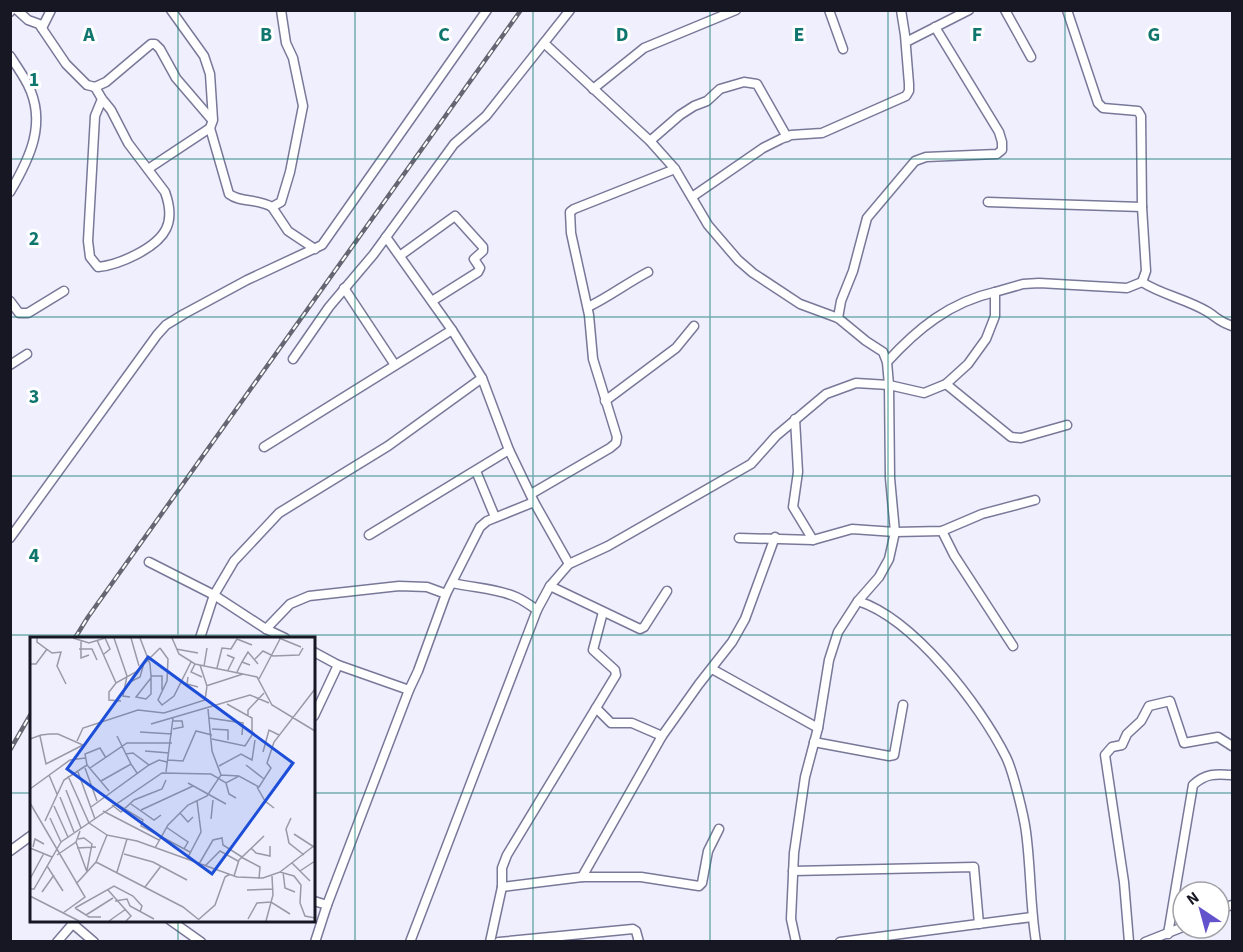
<svg xmlns="http://www.w3.org/2000/svg" width="1243" height="952" font-family="'Source Sans 3',sans-serif">
<style>
.lines{fill:none;stroke-linecap:round;stroke-linejoin:round}
.minor-casing{stroke:#787899;stroke-width:11}
.minor{stroke:#fff;stroke-width:8}
.rail-casing{stroke:#666673;stroke-width:4.5}
.rail{stroke:#fff;stroke-width:2;stroke-dasharray:7;stroke-linecap:butt}
.grid{fill:none;stroke:#0f766e;stroke-width:1.5;stroke-opacity:0.55}
.inset-road{fill:none;stroke:#9999a7;stroke-width:1.5}
.view{fill:#1d4ed8;fill-opacity:0.15;stroke:#1d4ed8;stroke-width:3}
.inset-edge{fill:none;stroke:#171724;stroke-width:3}
.grid-label{font-size:20px;text-anchor:middle;font-weight:bold;fill:#0f766e;stroke:#fff;stroke-width:6;stroke-linejoin:round;paint-order:stroke}
</style>
<rect width="100%" height="100%" fill="#efeffe"/>
<g class="lines">
<defs>
<g id="minor">
<path d="M17,10l11,10 11,4 27,40 21,21 8,2 7,12 9,11 17,33 37,49c4,11 7,25 1,37 -9,19 -47,36 -68,38l-8,-10 -2,-16 7,-125 7,-17"/>
<path d="M171,10l33,46 6,18 3,46 -3,8 19,66c12,9 27,4 43,13l9,-5 9,-30 13,-66 -10,-48 -7,-15 -5,-33"/>
<path d="M829,10l14,39"/>
<path d="M1005,10l26,47"/>
<path d="M10,12l1,-2"/>
<path d="M42,28l9,-18"/>
<path d="M906,42l63,-32"/>
<path d="M544,43l106,98 25,28 33,56 30,35 15,13 47,31 38,14 28,23 17,11 4,10 2,23 1,93 5,54 -6,27 -10,18 -21,24 -20,31 -9,28 -11,68 -13,49 -11,76 -3,66 5,23"/>
<path d="M10,56c6,9 13,19 18,29 19,38 2,73 -18,107"/>
<path d="M95,87l11,-5 45,-38h4l5,5 16,29 36,42"/>
<path d="M593,89l51,-41 92,-38"/>
<path d="M650,141l30,-26 14,-9 13,-5 13,-12 24,-7 13,2 30,53"/>
<path d="M148,169l62,-41"/>
<path d="M692,197l71,-49 18,-9 10,-4 31,-2 84,-37 3,-5v-7l-4,-49 -4,-25"/>
<path d="M988,202l154,5"/>
<path d="M272,207l16,24 27,18"/>
<path d="M386,237l66,93 30,48 27,72 25,52 35,62"/>
<path d="M401,255l54,-39 28,31v4l-9,8 6,9 -2,4 -46,29"/>
<path d="M1142,282c20,13 45,17 66,30 11,7 10,9 24,14"/>
<path d="M344,288l51,77"/>
<path d="M10,301l9,12h9l36,-22"/>
<path d="M588,307c21,-10 39,-24 60,-35"/>
<path d="M838,318l3,-17 12,-30 14,-53 48,-57 11,-4 71,-3 5,-4v-8l-3,-10 -64,-105"/>
<path d="M293,359l36,-52 44,-52 81,-111 32,-28 84,-106"/>
<path d="M887,362c30,-33 63,-60 108,-70"/>
<path d="M10,365l17,-11"/>
<path d="M946,384l65,53 10,1 46,-13"/>
<path d="M605,401l71,-53 18,-22"/>
<path d="M795,419l3,53 -5,35 20,33"/>
<path d="M264,447l188,-117"/>
<path d="M476,471l19,46"/>
<path d="M531,494l79,-46 6,-5 1,-6 -24,-78 -4,-44 -18,-82 -1,-21 4,-3 101,-40"/>
<path d="M942,531l12,24 59,91"/>
<path d="M369,535l140,-85"/>
<path d="M10,538l147,-203 9,-10 18,-11 63,-34 75,-35 165,-235"/>
<path d="M739,538l74,2 39,-11 43,3 47,-1 40,-17 53,-14"/>
<path d="M149,562l65,33 52,34 19,9"/>
<path d="M453,583c20,5 43,5 63,14 7,3 14,8 21,13"/>
<path d="M550,586l90,43 4,-2 23,-36"/>
<path d="M858,601c56,18 122,104 148,156 7,14 18,59 20,75 5,37 4,73 10,110"/>
<path d="M266,629l24,-25 19,-8 90,-10 28,1 19,7"/>
<path d="M200,638l14,-43 20,-34 45,-48 109,-67 94,-68"/>
<path d="M314,652l24,13"/>
<path d="M712,669l106,59"/>
<path d="M596,708l15,15h21l30,13"/>
<path d="M314,716l24,-51 71,25"/>
<path d="M814,742l75,14 5,-1 9,-50"/>
<path d="M10,851l22,-16"/>
<path d="M793,871l181,-4 5,57"/>
<path d="M582,877l80,-141 37,-52 33,-42 13,-23 30,-82"/>
<path d="M502,887l80,-10h59l58,9 3,-3 6,-32 11,-22"/>
<path d="M314,901l13,4"/>
<path d="M1219,909l13,-4"/>
<path d="M170,920l31,22"/>
<path d="M73,924l21,18"/>
<path d="M1168,934l25,-149c13,-12 23,-11 39,-10"/>
<path d="M57,942l19,-22"/>
<path d="M315,942l12,-37 82,-215 9,-19 28,-77 34,-67 7,-6 47,-19"/>
<path d="M410,942l127,-332 13,-24 19,-22 39,-18 143,-82 25,-28 50,-42 30,-11 33,2 35,8 22,-9 22,-20 18,-25 9,-23v-24l28,-8 16,-1 88,5 15,-6 4,-11 -4,-64 -1,-91 -3,-5 -35,-3 -5,-5 -31,-93"/>
<path d="M490,942l12,-55v-19l5,-13 109,-180 -1,-5 -22,-20 10,-38"/>
<path d="M499,942l134,-13 3,2 3,11"/>
<path d="M840,942l192,-25"/>
<path d="M1129,942l-5,-60 -19,-127 7,-8 10,-2 5,-11 14,-13 8,-15 21,-5 14,42 34,-6 14,9"/>
<path d="M1145,942l38,-15"/>
</g>
</defs>
<use href="#minor" class="minor-casing"/>
<use href="#minor" class="minor"/>
<defs>
<g id="rail">
<path d="M75,638l13,-21 433,-607"/>
<path d="M10,750l22,-38"/>
</g>
</defs>
<use href="#rail" class="rail-casing"/>
<use href="#rail" class="rail"/>
</g>
<path class="grid" d="M178,10v628M355,10v932M533,10v932M710,10v932M888,10v932M1065,10v932M10,159h1222M10,317h1222M10,476h1222M10,635h1222M10,793h22M314,793h918M178,920v22"/>
<g transform="translate(30 637)">
<rect width="285" height="285" fill="#efeffe"/>
<path class="inset-road" d="M7,1v4l15,11 9,-1 -4,14 9,18M43,1l16,5 16,-5M84,1l13,38 -4,20 7,1M101,1l8,28M110,1l10,26 1,12v18l-5,5 -10,-2 15,-19M142,1l7,16 16,10 62,13 15,28 43,26M249,1l22,9M51,3v18l8,-3M67,3l19,43 20,-11 24,-24M130,11l8,11 -1,22 -9,19 4,5 12,-9 17,-34M49,12h13l5,11M146,12l22,4M74,17l6,-5 -5,-11M197,18l7,3 -6,12M225,22l8,-8 10,5 26,-1 4,-7M212,25l6,-10 10,12M0,27h6l11,-15M165,27l-4,8 11,5M174,29l3,-18M187,31l5,-20 9,1 6,-10 15,6M207,35l5,-10 8,3M121,39h11v14M158,40l-1,7 11,3M229,42l21,-40M86,46l-7,9v8l12,1M98,46l12,-6 4,-14M176,49l37,-12M218,80v-7l16,-17M179,81l34,5 -1,12M121,87l99,-29 19,8M143,92l10,-2 -1,-6h-9M182,92l16,1v10M110,95l32,2M87,99l14,28M0,102l11,-4 9,-1h8l25,11 -37,19 -6,-28M182,102l33,7 7,-11v-17l-25,-14M47,104l6,-13 55,-18 26,3 41,-13 2,-14 -7,-21M115,114l24,2M233,115l6,-22 10,5M95,117l8,-1 16,12M76,121l-6,-10 -15,6 2,11 22,26M138,123l15,1 13,-30 16,4M216,128l18,14M189,129l22,-12 11,6 3,-20M55,131l12,33M60,131l37,-25h45M48,135l17,47M136,135l7,-54M19,138l8,19M191,138l18,1M38,139l21,47 18,12M71,144l30,-17 6,9M158,146l38,21M196,146l3,11 7,4M227,150l8,14 9,7M0,152l40,-29 15,-2M36,153l15,38M30,160l14,35M0,166l55,94 -22,16M85,166l28,17 -2,6 19,10M101,167l23,16 7,-5M82,168l9,7 13,-12 28,-11 4,-9M24,169l14,31M61,170l58,-42 10,-5 8,2M111,173l52,-24M73,174l56,29M150,176l8,9 5,-5M20,181l11,24M261,181l-5,11 3,14 15,12M181,182l2,-19M15,184l19,-41 23,-15M136,190l22,15 -4,7M264,197l20,13M130,199l30,16M48,202l6,-1 8,6 -5,26M46,205l11,30M3,210l2,-8 9,5M0,211l22,9M47,211l19,-1M125,211l13,-23 20,-20 19,-9 14,-21 -9,-24 -4,-42M221,211l5,5 14,3v-10M94,217l29,8 34,18M27,218l19,-13 4,-11M211,220l19,10 -1,12M157,222l14,-27 -4,-31M66,225l87,45 15,12M262,226l18,18M169,227l14,-24 9,-2 1,7 19,12M17,229l16,25M175,229l15,-15 18,10M270,234l15,-10M87,235l10,-33M250,235l35,-27M253,235l2,16 10,4M204,239l5,-16 25,-24M0,242l14,-26M46,247l20,-22 11,-27 30,6 100,36 26,1 17,-6 14,4 7,9 -1,18 5,13 10,2M115,250l16,-21M0,252h4l27,-47 101,-69 49,1 15,9 13,-7 20,11 12,-19 -4,-5 7,-21 41,-53M78,253l23,26 -5,5M217,253l26,-1M12,255l12,-17M0,259l49,25M85,264l12,-2 3,7 24,13M45,271l39,-22 19,10 9,10 -2,6M45,271l14,9h12M56,278l27,-17M218,282l9,-16 14,-1 19,12M168,283l17,-15 10,-28 5,-3M79,284l17,-12M236,284l7,-26 -1,-19"/>
<path class="view" d="M118,20l145,106 -81,111 -145,-105z"/>
<rect width="285" height="285" class="inset-edge"/>
</g>
<g class="grid-label">
<text x="89" y="41">A</text>
<text x="266" y="41">B</text>
<text x="444" y="41">C</text>
<text x="622" y="41">D</text>
<text x="799" y="41">E</text>
<text x="977" y="41">F</text>
<text x="1154" y="41">G</text>
<text x="34" y="86">1</text>
<text x="34" y="245">2</text>
<text x="34" y="403">3</text>
<text x="34" y="562">4</text>
</g>
<rect width="1243" height="952" fill="none" stroke="#171724" stroke-width="24"/>
<g transform="translate(1201 910) rotate(324)"><circle r="28" fill="#ffffff" stroke="#a2a2a7" stroke-width="1.5"/>
<path d="M0-4.5L10 22L0 15L-10 22Z" fill="#6252cb"/>
<text y="-9" font-size="16" font-weight="bold" text-anchor="middle" fill="#171724">N</text>
</g>
</svg>
